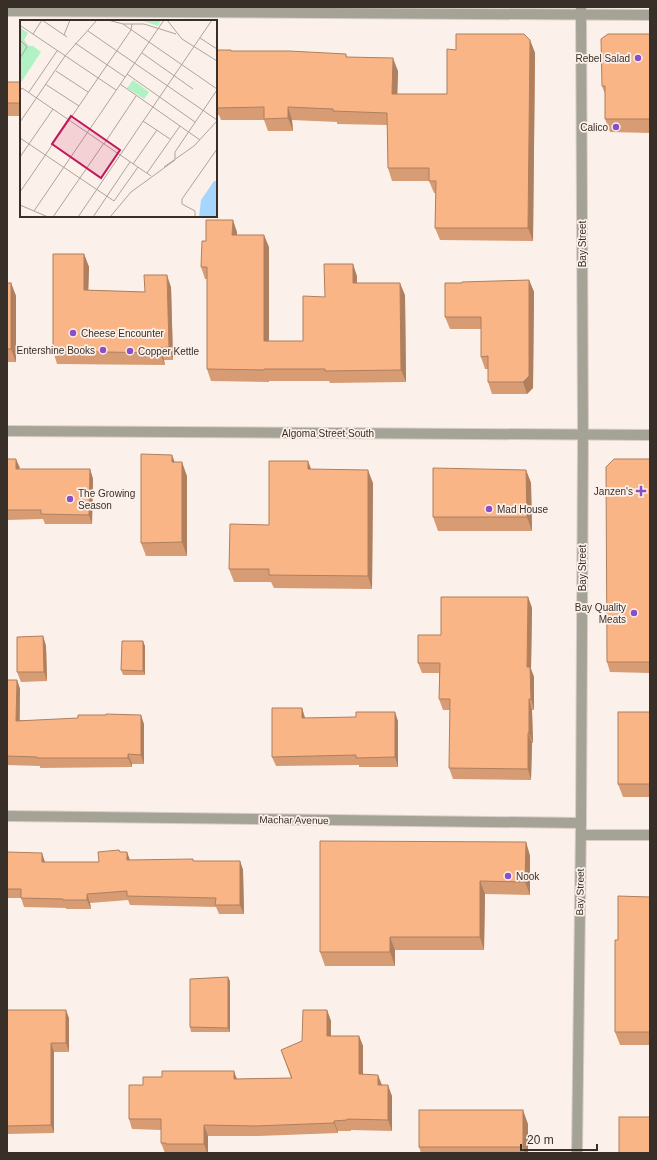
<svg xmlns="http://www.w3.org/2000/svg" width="657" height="1160" font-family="Helvetica,sans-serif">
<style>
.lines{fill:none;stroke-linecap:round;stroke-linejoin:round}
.minor-casing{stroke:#d9cec7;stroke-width:12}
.tertiary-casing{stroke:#d9cec7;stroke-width:12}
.minor{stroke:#a5a296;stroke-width:10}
.tertiary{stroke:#a5a296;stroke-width:10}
.wall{fill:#d79c74}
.shaded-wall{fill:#af7f5e}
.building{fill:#fab587;stroke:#af7f5e}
.poi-dot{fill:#884fc6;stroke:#fcf1ea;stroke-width:1.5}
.labels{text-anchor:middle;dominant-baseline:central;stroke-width:3.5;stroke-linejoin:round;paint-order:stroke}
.poi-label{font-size:10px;fill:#392f29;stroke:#fcf1ea;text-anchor:end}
.street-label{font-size:10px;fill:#392f29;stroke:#fcf1ea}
.inset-road{fill:none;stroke:#aea39d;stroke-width:1}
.view{fill:#c2185b;fill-opacity:0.15;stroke:#c2185b;stroke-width:2}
.inset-edge{fill:none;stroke:#392f29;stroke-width:2}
</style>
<rect width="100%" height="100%" fill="#fcf1ea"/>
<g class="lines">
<defs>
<g id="minor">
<path d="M581,7l2,428"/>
<path d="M7,11l643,4"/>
<path d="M7,816l574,7"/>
<path d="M581,835h69"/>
</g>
<g id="tertiary">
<path d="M7,431l643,4"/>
<path d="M577,1153l4,-330 2,-388"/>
</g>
</defs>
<use href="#minor" class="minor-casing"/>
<use href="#tertiary" class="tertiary-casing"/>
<use href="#minor" class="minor"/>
<use href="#tertiary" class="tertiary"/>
</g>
<g class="wall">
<path d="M650,34v99l-40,-1 -5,-13v-25l-3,-8z"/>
<path d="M530,40l5,13 -2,188 -93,-1 -5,-12 1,-35h-2l-5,-12h-37l-4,-13 -1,-43 -50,-1v-2l-45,-2 1,11h-25l-4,-11h-43l-2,-5h-3v-65h15v1l115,3 1,3 51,14 -1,23h50l9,-44z"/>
<rect x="7" y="82" width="14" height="34"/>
<path d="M237,232v3l32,12v94h34l22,-44 32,-21v7l48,12 1,87 -76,1 -1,-2h-60v1l-58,-1 -4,-12v-90h-2l-4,-12 5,-26z"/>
<path d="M84,254l5,13 -1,23 57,2 26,-5 2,73h-9l1,5 -108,-1 -4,-13z"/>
<path d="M529,280l5,12 -1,96 -6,6h-35l-4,-12v-13h-3l-4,-12v-28h-31l-5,-12 17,-34z"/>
<path d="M7,283h4l5,13v66h-9z"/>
<path d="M7,459l13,10h70l3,10 -1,45h-47l-2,-5 -36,1z"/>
<path d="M650,459v214l-40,-1 -3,-10z"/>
<path d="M311,469l62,14 -1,106 -98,-1 -3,-6h-37l-5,-13 40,-44z"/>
<path d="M526,470l5,13 1,48h-94l-5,-14z"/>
<path d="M187,476v80h-41l-5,-13z"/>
<path d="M528,597l4,11 -1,61 3,8v33h-2l1,33h-1l-1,37 -78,-1 -4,-11 1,-58h-7l-4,-11v-26h-17l-4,-10 23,-28z"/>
<path d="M43,636l3,10 1,35 -26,1 -4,-10z"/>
<path d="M145,646v29h-22l-2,-5z"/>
<path d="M7,680h10l3,9v31l124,4v40h-12v3l-92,1v-2l-33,-1z"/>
<path d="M302,708l3,10 93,3v46h-39v-2l-83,1 -4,-9z"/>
<path d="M650,712v85h-27l-5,-13z"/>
<path d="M526,842l4,14v39l-45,-1 -1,56h-89v16h-70l-5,-14z"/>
<path d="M119,850l1,2h7l3,8 64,1h46l3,9 1,44h-25l-3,-7 -86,-2 -2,-5 -38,3 1,6h-25v-1l-42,-1 -3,-9h-14v-46l38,10h54z"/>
<path d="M650,897v148h-30l-5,-13z"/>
<path d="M230,981v51h-39l-1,-5z"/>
<path d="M7,1010l62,8v34h-15v81l-47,1z"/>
<path d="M327,1010l4,11v15h28l4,10v28l19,11 10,11v35l-41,-1v1h-13v2l-80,3h-50v17h-43l-4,-10v-13l-29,-1 -3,-10 14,-34 94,-6 54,-1 -10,-28 21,-9z"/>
<path d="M528,1124v29h-107l-2,-6z"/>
</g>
<g class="shaded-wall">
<path d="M530,40l5,13 -2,188 -5,-13z"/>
<path d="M393,58l5,13 -1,36 -5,-13z"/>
<path d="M288,107l4,13 1,11 -5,-13z"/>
<path d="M233,220l4,12 -1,16 -4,-13z"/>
<path d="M264,235l5,12v106l-5,-12z"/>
<path d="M84,254l5,13 -1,36 -4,-13z"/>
<path d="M353,264l4,12v19l-4,-12z"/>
<path d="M167,275l4,12 2,73 -4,-13z"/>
<path d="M529,280l5,12 -1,96 -6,6 -4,-12z"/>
<path d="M11,283l5,13v66l-5,-13z"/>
<path d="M400,283l5,12 1,87 -5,-12z"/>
<path d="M160,348l4,12 1,5 -5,-12z"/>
<path d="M172,455l5,13 -5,-6z"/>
<path d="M16,459l4,9 -4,1z"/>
<path d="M308,461l5,13 -5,-5z"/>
<path d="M182,462l5,14v80l-5,-14z"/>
<path d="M90,469l3,10 -1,45 -3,-9z"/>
<path d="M368,470l5,13 -1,106 -4,-13z"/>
<path d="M526,470l5,13 1,48 -5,-14z"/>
<path d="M528,597l4,11 -1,61 3,8v33l-3,-11 -4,-32z"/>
<path d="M43,636l3,10 1,35 -3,-9z"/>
<path d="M143,641l2,5v29l-2,-4z"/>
<path d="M17,680l3,9 -1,41 -3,-9z"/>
<path d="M529,699l3,11 1,33 -4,-10z"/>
<path d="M302,708l3,10v10l-3,-10z"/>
<path d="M395,712l3,9v46l-3,-10z"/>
<path d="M141,715l3,9v40l-3,-9z"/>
<path d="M528,733l4,10 -1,37 -3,-11z"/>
<path d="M128,754l4,10v3l-4,-9z"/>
<path d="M526,842l4,14v39l-5,-13z"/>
<path d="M127,852l3,9 -3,-1z"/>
<path d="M42,853l3,9v10l-3,-10z"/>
<path d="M240,861l3,9 1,44 -4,-9z"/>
<path d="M480,881l5,13 -1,56 -4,-13z"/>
<path d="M87,894l3,9 1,6 -4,-9z"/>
<path d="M390,937l5,13v16l-5,-14z"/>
<path d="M228,977l2,4v51l-2,-4z"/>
<path d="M66,1010l3,8v34l-3,-9z"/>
<path d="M327,1010l4,11v25l-4,-10z"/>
<path d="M359,1036l4,10v39l-4,-11z"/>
<path d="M51,1043l3,9v81l-3,-8z"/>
<path d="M234,1071l4,11 -4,-3z"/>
<path d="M378,1075l4,10h-4z"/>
<path d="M388,1085l4,11v35l-4,-11z"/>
<path d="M523,1110l5,14v29h-3l-2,-6z"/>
<path d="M334,1121l4,10v2l-4,-10z"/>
<path d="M204,1125l4,11v17h-1l-3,-9z"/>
</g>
<g class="building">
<path d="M456,34h68l6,6 -2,188h-93l1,-47h-7v-13h-41l-1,-55 -54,-2v-2l-45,-2v11l-24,1v-12l-48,1v-58h15v1h58l57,3v3l47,1 -1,36h55v-45l9,1z"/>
<path d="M608,34h42v85h-45v-33h-3l-1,-47z"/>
<rect x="7" y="82" width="14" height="21"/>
<path d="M206,220h27l-1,15h32v106h39v-45l22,1 -1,-33h29v19h47l1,87 -76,1v-2h-61v1l-57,-1v-102h-6l1,-26h4z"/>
<path d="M53,254h31v36l61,2 -1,-17h23l2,72 -9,1v5l-107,-2z"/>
<path d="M529,280v96l-6,6h-35v-26l-7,1v-40h-36v-34h17v-1z"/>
<rect x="7" y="283" width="4" height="66"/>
<path d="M141,454l31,1v7h10v80l-41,1z"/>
<path d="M7,459h9v10h74l-1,46 -48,-1v-4h-34z"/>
<path d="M614,459h36v203h-43l-1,-195z"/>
<path d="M269,461h39v8l60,1v106l-99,-1v-6h-40l1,-45 39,1z"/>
<path d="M433,468l93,2 1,47h-94z"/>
<path d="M441,597h87l-1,70h3l1,32h-2v34h-1v36l-79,-1 1,-69h-11l1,-36h-22v-28h23z"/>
<path d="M43,636l1,36h-27v-35z"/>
<path d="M122,641h21v30l-22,-1z"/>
<path d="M7,680h10l-1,41 62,-3v-3h28v-1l35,1v40l-13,-1v4h-91v-1l-30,-1z"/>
<path d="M272,708h30v10l54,-1v-5h39v45l-39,1v-3l-84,2z"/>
<rect x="618" y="712" width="32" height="72"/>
<path d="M320,841l206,1 -1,40 -45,-1v56h-90v15h-70z"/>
<path d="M119,850l1,2h7v8l66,-1v2h47v44h-25l1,-7 -89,-2v-5l-40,3v6h-24v-1l-42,-1v-9h-14v-37l35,1v9h57l-1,-10z"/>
<path d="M618,896l32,1v135h-35v-92h3z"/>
<path d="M228,977v51l-38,-1v-48z"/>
<path d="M7,1010h59v33h-15v82l-44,1z"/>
<path d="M303,1010h24v26h32v38l19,1v10h10v35l-41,-1v1l-13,1v2l-79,3 -51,-1v19h-38v-1h-5v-24h-32v-34h14v-8h19v-6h72v8l58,-1 -11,-28 21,-9z"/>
<rect x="419" y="1110" width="104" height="37"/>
<rect x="619" y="1117" width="31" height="36"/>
</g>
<g class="poi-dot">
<circle cx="638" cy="58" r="4"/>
<circle cx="616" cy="127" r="4"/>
<circle cx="73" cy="333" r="4"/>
<circle cx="103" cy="350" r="4"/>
<circle cx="130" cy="351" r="4"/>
<path d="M639 485h4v4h4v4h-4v4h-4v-4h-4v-4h4z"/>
<circle cx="70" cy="499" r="4"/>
<circle cx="489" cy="509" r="4"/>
<circle cx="634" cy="613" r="4"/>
<circle cx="508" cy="876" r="4"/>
</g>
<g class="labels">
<g class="poi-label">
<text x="630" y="58">Rebel Salad</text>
<text x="608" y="127">Calico</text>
<text x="81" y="333" text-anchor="start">Cheese Encounter</text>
<text x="95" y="350">Entershine Books</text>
<text x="138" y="351" text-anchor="start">Copper Kettle</text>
<text x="633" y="491">Janzen's</text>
<text x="78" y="493" text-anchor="start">The Growing<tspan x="78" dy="12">Season</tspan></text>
<text x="497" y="509" text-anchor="start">Mad House</text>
<text x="626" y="607">Bay Quality<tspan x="626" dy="12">Meats</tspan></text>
<text x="516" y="876" text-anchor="start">Nook</text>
</g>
<g class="street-label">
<text transform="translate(582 244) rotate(-90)">Bay Street</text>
<text x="328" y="433">Algoma Street South</text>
<text transform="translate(582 568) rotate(-90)">Bay Street</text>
<text transform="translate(294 820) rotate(1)">Machar Avenue</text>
<text transform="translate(580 892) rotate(-89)">Bay Street</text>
</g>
</g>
<g transform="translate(20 20)">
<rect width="197" height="197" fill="#fcf1ea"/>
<path d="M102,0h39l-3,6 -15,-5zM1,8l7,5 -4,7 5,6h4l8,6 -21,32zM113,60l16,12 -5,7 -17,-11z" fill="#b1f2c5"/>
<path d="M194,161h3v36h-18l2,-17z" fill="#a6d6fe"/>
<path class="inset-road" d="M22,0l25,17M88,0l15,4h21l32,10M147,0l15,19 35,22M103,4l94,65M1,6l95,64M68,11l129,89M13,14l9,-14M44,15l6,-15M180,18l17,11M0,20l7,7 -7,11M55,23l50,34M122,33l51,36M36,51l32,21M107,54l68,48M25,64l34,22M100,64l80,56M0,71l2,-3 129,88M9,72l28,-41M123,101l27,18M0,102l45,-66 32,-36M0,118l94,63 24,-34M84,124l32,-48M0,137l33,-48M155,139v-7l42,-62M113,144l24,-34M144,147l30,-21 23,-25M127,153l33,-47M0,172l111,-162 1,-6M0,185l28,12M14,191l130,-191M33,197l51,-74M58,197l134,-197M73,197l37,-55M90,197l21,-25 44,-32M175,197v-6l-13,-7v-5l35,-50"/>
<path class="view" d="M51,96l49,34 -19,28 -49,-34z"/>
<rect width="197" height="197" class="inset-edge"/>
</g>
<rect width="657" height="1160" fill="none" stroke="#392f29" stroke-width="16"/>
<path d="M521 1144v6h76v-6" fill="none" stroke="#392f29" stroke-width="2"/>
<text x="527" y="1144" font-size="12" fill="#392f29" stroke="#fcf1ea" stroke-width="3" paint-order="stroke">20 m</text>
</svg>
